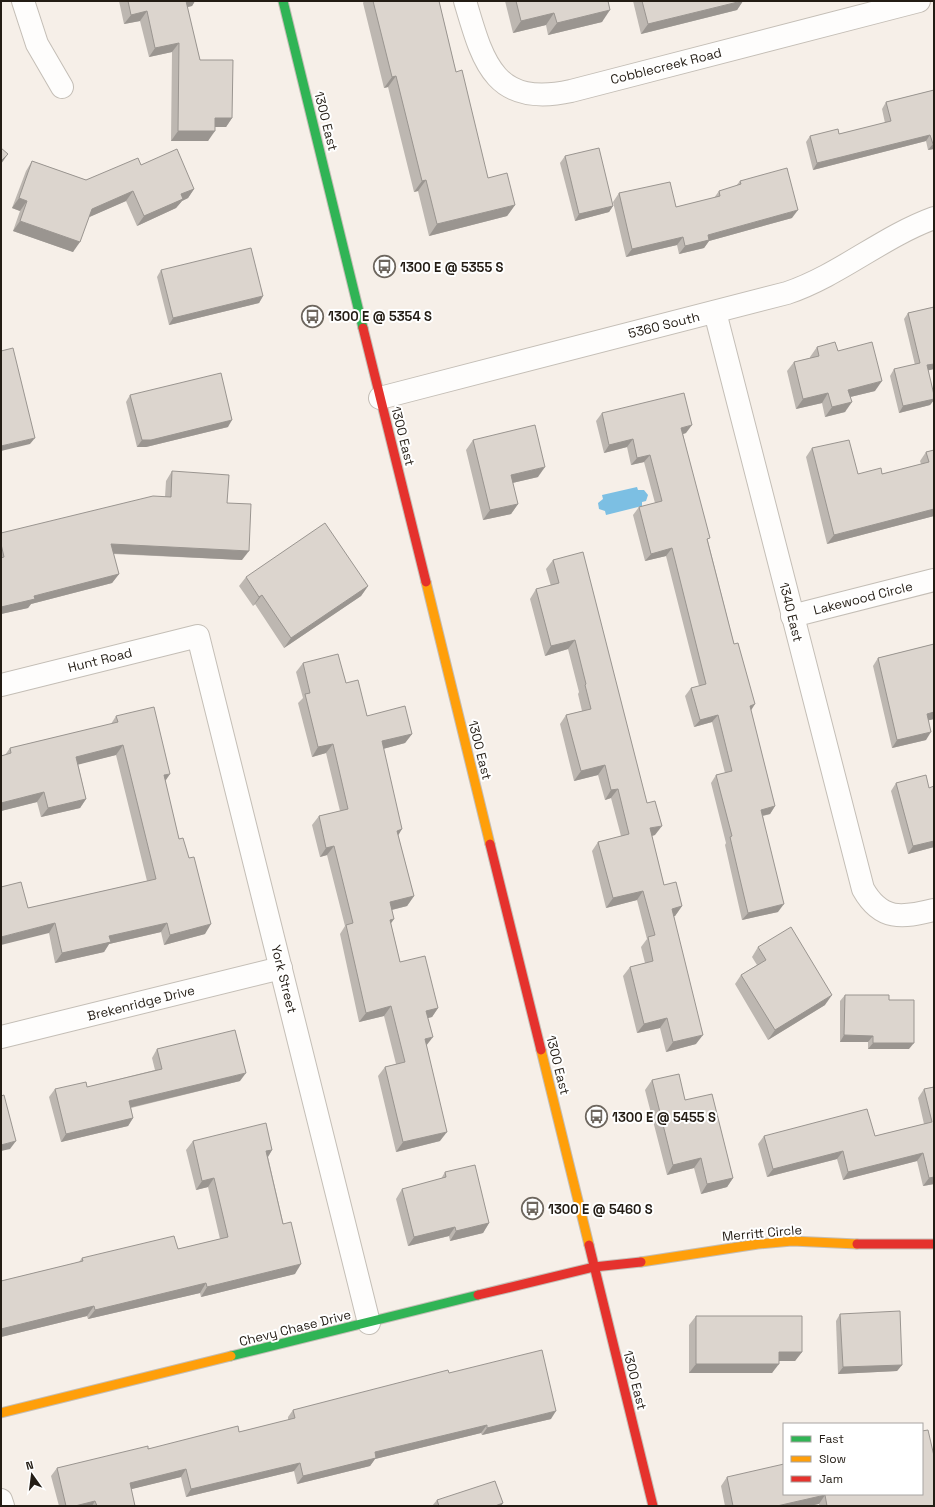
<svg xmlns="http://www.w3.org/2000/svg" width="935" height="1507" font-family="'Space Grotesk',sans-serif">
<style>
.water{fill:#7cbfe3}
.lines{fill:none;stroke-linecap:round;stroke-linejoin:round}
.street-casing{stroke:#c4beb6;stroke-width:24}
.fast-casing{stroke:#c4beb6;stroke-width:11}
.slow-casing{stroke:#c4beb6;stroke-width:11}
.jam-casing{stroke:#c4beb6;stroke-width:11}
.street{stroke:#fefdfc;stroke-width:22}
.fast{stroke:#30b455;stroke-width:9}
.slow{stroke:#ff9f0a;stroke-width:9}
.jam{stroke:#e5322d;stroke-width:9}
.wall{fill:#bdb7b1}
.shaded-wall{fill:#9a9590}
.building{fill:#dcd5ce;stroke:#9a9590}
.labels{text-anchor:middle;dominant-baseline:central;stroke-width:4;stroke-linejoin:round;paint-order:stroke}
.street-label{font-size:13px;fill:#231c14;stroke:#fff}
.poi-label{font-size:13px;font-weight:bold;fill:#231c14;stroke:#fff;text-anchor:start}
</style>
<rect width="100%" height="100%" fill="#f6efe8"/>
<path class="water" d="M637,487l1,3h6l4,5 -2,6 -4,1v4l-36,9 -1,-4 -6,-2 -1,-6 5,-4 -1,-4z"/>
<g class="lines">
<defs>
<g id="street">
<path d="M23,1l14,43 25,43"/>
<path d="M465,1c18,61 29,107 106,90l348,-90"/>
<path d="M715,312l148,577c18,32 39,29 71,21"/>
<path d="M380,398l407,-105c53,-18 95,-56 147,-75"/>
<path d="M792,616l142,-36"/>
<path d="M1,685l197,-49 171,687"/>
<path d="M1,1037l280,-69"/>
<path d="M1,1500l2,6"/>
</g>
<g id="fast">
<path d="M283,1l80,327"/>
<path d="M231,1356l247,-61"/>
</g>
<g id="slow">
<path d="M426,582l64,262"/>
<path d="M541,1050l48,195"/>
<path d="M641,1262l117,-18 34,-3 65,3"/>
<path d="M1,1413l230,-57"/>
</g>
<g id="jam">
<path d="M363,328l63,254"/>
<path d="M490,844l51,206"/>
<path d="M857,1244h77"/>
<path d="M589,1245l64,261"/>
<path d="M478,1295l116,-28 47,-5"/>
</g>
</defs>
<use href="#street" class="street-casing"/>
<use href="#fast" class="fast-casing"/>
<use href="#slow" class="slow-casing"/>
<use href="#jam" class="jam-casing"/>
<use href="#street" class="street"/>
<use href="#fast" class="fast"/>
<use href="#slow" class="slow"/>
<use href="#jam" class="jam"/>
</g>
<g class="wall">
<path d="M119,1h76l-3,5 -5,1 13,53 32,58 -6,9h-11l-7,14h-37l1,-89 -23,5 -9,-36 -16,3z"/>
<path d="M364,1h75l17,71 32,106 27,27 -8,11 -78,20 -11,-45 -4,1 -26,-105 -4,1 -21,-85z"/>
<path d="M505,1h103l-6,21 -54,13 -2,-10 -33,8z"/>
<path d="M633,1h110l-6,9 -96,24z"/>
<path d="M934,90v59l-6,1 -2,-9 -113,29 -7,-28 4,-6 29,-2 46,-11 -3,-14 4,-7z"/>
<path d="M565,156l48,50 -4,6 -34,9 -15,-58z"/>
<path d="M32,161l54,19 55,-15 53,24 -6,9 -6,3 -6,7 -39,18 -11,-25 -37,16 -16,35 -60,-21 7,-20 -8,-3 14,-37z"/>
<path d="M740,181l52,37 -83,23 -5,7 -25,6 -2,-9 -51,12 -13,-55 6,-9 57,14 38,-9 5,-7 17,-5z"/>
<path d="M161,270l102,26 -4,7 -90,22 -12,-48z"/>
<path d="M934,307v62l-6,1 6,30 -4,5 -31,8 -9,-37 4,-7 21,-4 -11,-46 4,-6z"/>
<path d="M817,347l21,4 37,40 -25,6 -5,15 -20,5 -3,-14 -26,6 -9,-38 7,-9 16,-4v-1z"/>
<path d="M130,395l98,32 -82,20h-9l-11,-45z"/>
<path d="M602,413l84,20 -3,1 25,107 67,265 -5,8 -7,2 15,96 -36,8 -17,-75 1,-2 -15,-60 5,-8 9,-2 -13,-51 -18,5 -9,-31 6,-8 8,-2 -33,-130 -21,5 -12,-46 6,-8 16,-4 -11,-41 -13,3 -4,-18 -23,6 -8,-32z"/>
<path d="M473,440l65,37 -26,6 6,21 -7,10 -28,6 -17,-70z"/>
<path d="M812,448l46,26h24l39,-10 -1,-3 6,-9 8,-2v66l-107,28 -21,-87z"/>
<path d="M172,471l55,32 15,57 -129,-6 6,20 -7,9 -81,21 -3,4 -27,6v-81l164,-36 1,-16z"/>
<path d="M553,560l102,275 -3,1 12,49 18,21 -7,10h-1l22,128 -30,8 -6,-24 -23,5 -14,-57 7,-9 15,-4 -4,-16 6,-8 -10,-39 -31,8 -14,-57 6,-9 23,-6 -10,-38 -6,2 -7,-25 -24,6 -14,-57 6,-9 16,-4 -4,-17 1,-2 -11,-43 -23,7 -15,-57 6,-10 15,-3 -5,-17z"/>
<path d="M246,577l122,9 -7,10 -77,52 -29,-44 -2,2 -14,-20z"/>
<path d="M934,644v75l-5,1 -3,20 -34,8 -19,-82 5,-8z"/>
<path d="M303,663l43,20 21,33 45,18 -7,9 -22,6 15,86 16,61 -7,10 -15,4 -1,14 9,38 38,46 -6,9 -4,1 -2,28 14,95 -44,11 -18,-76 7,-9 11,-3 -12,-48 -25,6 -19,-88 5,-8 -18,-71 -7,2 -8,-32 7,-9 21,-5 -14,-58 -14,4 -14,-54 5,-5 -7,-26z"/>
<path d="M116,716l49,65 14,58 26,95 -41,11 -3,-13 -52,12 -5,8 -49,11 -6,-30 -21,-25 119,-27 -31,-126 -38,9 8,35 -6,9 -39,9 -4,-15 -36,9v-55l4,-1 5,-7 101,-24z"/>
<path d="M896,783l33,5 5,59 -26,7 -17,-63z"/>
<path d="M758,947l67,58 -57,35 -33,-56 6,-9 16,-10 -5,-8z"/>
<path d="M845,995l64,54h-41v-7h-28v-41z"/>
<path d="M157,1049l83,32 -109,27 2,10 -5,8 -67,16 -12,-45 6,-8 32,-2 68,-17 -3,-12z"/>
<path d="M652,1080l33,20 48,78 -6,9 -26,7 -7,-26 -27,7 -22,-85z"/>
<path d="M934,1087v97l-11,2 -6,-25 -74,19 -6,-21 -70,18 -9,-33 6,-8h111l49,-12 -6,-26 6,-9z"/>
<path d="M193,1141l79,9 -4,7 27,117 -94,23 -1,-4 -112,26 -1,-3 -86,21v-56l78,-19 3,-4 96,-9 42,-10 -12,-52 -12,3 -10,-40z"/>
<path d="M445,1172l44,51 -6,10 -33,8 -1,-5 -41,10 -12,-47 6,-10 39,-10z"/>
<path d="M840,1314l62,51 -5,6 -59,3 -2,-53z"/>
<path d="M696,1316l106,36 -7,9h-16l-7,12h-83v-48z"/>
<path d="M449,1373l102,46 -69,16 -1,-2 -106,26 -5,7 -73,18 -3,-13 -108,26 -5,-20 -50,12 4,17h-76l-8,-30 6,-8 91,-19 91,-17 49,-12v-3l5,-7z"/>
<path d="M727,1477l195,17 12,12h-115v-2l-10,2h-84l-4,-20z"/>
<path d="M437,1500l64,6h-69z"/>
</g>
<g class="shaded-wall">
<path d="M185,1h10l-3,5 -13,3z"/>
<path d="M743,1l-6,9 -96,24 7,-10z"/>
<path d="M610,10l-8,12 -54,13 9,-12z"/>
<path d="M147,11l-7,10 -16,3 7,-9z"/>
<path d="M554,13l-8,12 -33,8 8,-12z"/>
<path d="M179,43l-7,9 -23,5 6,-9z"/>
<path d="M396,76l-8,11 -4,1 8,-11z"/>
<path d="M215,118h17l-6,9h-18z"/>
<path d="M178,131h37l-7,10h-37z"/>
<path d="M930,135l-4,6 -113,29 4,-7z"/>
<path d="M934,143v6l-6,1 5,-6z"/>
<path d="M8,154l-7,10v-3z"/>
<path d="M426,180l-8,11 -4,1 8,-11z"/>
<path d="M194,189l-6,9 -6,3 -6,7 -39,18 7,-10 37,-22z"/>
<path d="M133,191l-7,10 -41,18 7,-10z"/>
<path d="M19,198l8,3 -7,10 -8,-3z"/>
<path d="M515,205l-8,11 -78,20 8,-12z"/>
<path d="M613,206l-4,6 -34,9 4,-7z"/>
<path d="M798,210l-6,8 -83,23 -5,7 -25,6 6,-8 23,-11z"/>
<path d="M20,221l60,21 -7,10 -60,-21z"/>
<path d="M683,237l-6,8 -51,12 6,-8z"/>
<path d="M263,296l-4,7 -90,22 4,-7z"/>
<path d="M934,364v5l-12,3 5,-7z"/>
<path d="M882,381l-7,10 -33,8 6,-9z"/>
<path d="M828,393l-6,10 -26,6 7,-10z"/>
<path d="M934,399v1l-4,5 -31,8 4,-7z"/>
<path d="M852,402l-7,10 -20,5 7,-10z"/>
<path d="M232,420l-4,7 -82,20h-9l5,-7z"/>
<path d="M692,425l-6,8 -10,3 5,-8z"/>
<path d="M35,438l-5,6 -29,7v-5z"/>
<path d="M633,439l-6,8 -23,6 5,-8z"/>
<path d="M650,455l-6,7 -13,3 6,-7z"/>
<path d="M545,467l-7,10 -34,8 7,-10z"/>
<path d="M518,504l-7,10 -28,6 7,-10z"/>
<path d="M934,509v7l-107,28 7,-9z"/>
<path d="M111,544l138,7 -7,9 -138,-7z"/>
<path d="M672,548l-6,8 -21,5 6,-7z"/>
<path d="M119,574l-7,9 -81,21 -3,4 -27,6v-7l33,-11z"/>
<path d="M368,586l-7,10 -77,52 7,-10z"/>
<path d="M262,595l-7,9 -2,2 6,-9z"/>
<path d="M575,640l-7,9 -23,7 6,-10z"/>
<path d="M755,704l-5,8v-6z"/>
<path d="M934,712v7l-12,3 5,-8z"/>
<path d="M718,715l-6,7 -18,5 6,-7z"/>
<path d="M931,732l-5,8 -34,8 5,-8z"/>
<path d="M412,734l-7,9 -30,8 7,-10z"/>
<path d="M333,744l-7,9 -14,4 6,-10z"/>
<path d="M123,745l-7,10 -47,12 7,-10z"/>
<path d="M605,765l-7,10 -24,6 7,-10z"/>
<path d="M170,774l-6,9v-8z"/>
<path d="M618,789l-7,9 -6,2 6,-10z"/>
<path d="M44,792l-7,10 -36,9v-8z"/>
<path d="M86,799l-6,9 -39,9 7,-9z"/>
<path d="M775,806l-5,8 -14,3 5,-7z"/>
<path d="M662,826l-7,9 -12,3 7,-10z"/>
<path d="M402,829l-6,10 1,-8z"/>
<path d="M934,841v6l-26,7 5,-8z"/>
<path d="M334,846l-7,9 -7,2 6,-9z"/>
<path d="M643,891l-6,9 -31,8 7,-10z"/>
<path d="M414,896l-7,10 -24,6 7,-10z"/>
<path d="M784,904l-6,8 -36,8 6,-7z"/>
<path d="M682,906l-7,10 -10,2 7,-9z"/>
<path d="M394,919l-7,10 3,-9z"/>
<path d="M55,923l-6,10 -48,12v-8z"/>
<path d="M167,923l-6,9 -52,12 -5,8 -49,11 7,-10 47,-17z"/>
<path d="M211,924l-6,10 -41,11 6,-10z"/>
<path d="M832,995l-7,10 -57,35 7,-10z"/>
<path d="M391,1006l-7,10 -25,6 7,-9z"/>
<path d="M438,1008l-6,9 -12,3 6,-9z"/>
<path d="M667,1018l-7,10 -23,5 7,-9z"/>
<path d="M703,1035l-7,9 -30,8 7,-10z"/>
<path d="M844,1035l29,1 -5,6h-28z"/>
<path d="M433,1037l-7,9 -1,-7z"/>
<path d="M873,1043h41l-5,6h-41z"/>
<path d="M246,1073l-6,8 -116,28 5,-8z"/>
<path d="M133,1118l-5,8 -67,16 5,-8z"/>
<path d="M447,1132l-7,9 -44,11 7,-10z"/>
<path d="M16,1141l-6,8 -9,2v-6z"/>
<path d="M272,1150l-6,10v-9z"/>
<path d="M843,1151l-6,8 -70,18 6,-8z"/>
<path d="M923,1153l-6,8 -74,19 5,-8z"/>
<path d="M701,1158l-7,10 -27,7 6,-10z"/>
<path d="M934,1177v7l-11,2 6,-8z"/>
<path d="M214,1178l-6,9 -12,3 6,-9z"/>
<path d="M733,1178l-6,9 -26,7 6,-10z"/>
<path d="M489,1223l-6,10 -33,8 6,-10z"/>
<path d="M455,1227l-6,9 -41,10 6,-9z"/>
<path d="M301,1264l-6,10 -94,23 6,-10z"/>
<path d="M206,1283l-6,10 -112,26 7,-9z"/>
<path d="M94,1306l-7,10 -86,21v-8z"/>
<path d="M779,1352h23l-7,9h-23z"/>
<path d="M696,1364h83l-7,9h-83z"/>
<path d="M902,1365l-5,6 -59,3 5,-7z"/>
<path d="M556,1411l-5,8 -69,16 5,-7z"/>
<path d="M487,1425l-6,8 -106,26 -5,7 -73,18 6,-8 72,-24z"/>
<path d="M300,1463l-6,8 -108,26 5,-8z"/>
<path d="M186,1469l-5,8 -57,14 6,-8z"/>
<path d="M825,1495l-6,9 -10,2h-32z"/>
<path d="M95,1501l-3,5h-17z"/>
<path d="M503,1503l-2,3h-6z"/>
</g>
<g class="building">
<path d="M128,1h58l14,59h33l-1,58h-17v13h-37l1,-88 -24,5 -8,-37 -16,4z"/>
<path d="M373,1h66l17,71 6,-2 26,108 19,-5 8,32 -78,19 -11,-44 -4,1 -26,-105 -4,1z"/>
<path d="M516,1h92l2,9 -53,13 -3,-10 -33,8z"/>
<path d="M642,1h100l-94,23z"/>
<path d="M934,90v53l-1,1 -3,-9 -113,28 -7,-27 28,-7 1,5 52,-13 -5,-19z"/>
<path d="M1,148l7,6 -7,7z"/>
<path d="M599,148l14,58 -34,8 -14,-58z"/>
<path d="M177,149l17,40 -13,5 2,5 -39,17 -11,-25 -41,18 -12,33 -60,-21 7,-20 -8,-3 13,-37 54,19 52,-22 3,7z"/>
<path d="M787,168l11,42 -90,25 1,5 -24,6 -2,-9 -51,12 -13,-56 51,-11 6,25 44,-11 -1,-5 22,-7 -1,-3z"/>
<path d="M251,248l12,48 -90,22 -12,-48z"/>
<path d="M934,307v57l-7,1 7,30v4l-31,7 -9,-37 26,-6 -12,-50z"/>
<path d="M835,342l3,9 34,-9 10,39 -34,9 4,12 -20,5 -4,-14 -25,6 -9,-37 25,-6 -2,-9z"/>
<path d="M13,348l22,90 -34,8v-95z"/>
<path d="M221,373l11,47 -81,20h-9l-12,-45z"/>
<path d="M684,393l8,32 -11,3 29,110 -3,1 27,105 4,-1 17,61 -5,2 25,100 -14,4 23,94 -36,9 -18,-76 2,-1 -16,-61 16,-4 -14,-56 -18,5 -9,-32 15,-4 -34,-136 -21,6 -12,-47 23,-6 -12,-46 -13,3 -4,-19 -24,6 -7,-32z"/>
<path d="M535,425l10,42 -34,8 7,29 -28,6 -17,-70z"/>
<path d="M849,440l9,34 23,-6 1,6 47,-12 -3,-10 8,-2v59l-100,26 -22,-87z"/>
<path d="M172,471l57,4 -2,28 24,1 -2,47 -138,-7 8,30 -85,22 1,3 -34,8v-49l3,-1 -3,-13v-11l152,-37 18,1z"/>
<path d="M325,523l43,63 -77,52 -29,-43 -3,2 -13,-20z"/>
<path d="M583,552l64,251 8,-2 7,25 -12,2 14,57 12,-3 6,24 -10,3 31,126 -30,7 -6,-24 -23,6 -14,-57 23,-6 -5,-24 7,-2 -12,-44 -30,7 -15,-56 31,-8 -11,-45 -7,1 -6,-25 -24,6 -15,-56 25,-6 -6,-24 1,-1 -11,-44 -24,6 -15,-57 23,-6 -6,-23z"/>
<path d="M934,644v68l-7,2 4,18 -34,8 -19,-82z"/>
<path d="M338,654l8,29 12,-3 9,36 38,-10 7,28 -30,7 20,88 -5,2 17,65 -24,6 4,17 -4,1 10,42 25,-6 13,52 -12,3 7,26 -8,2 22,93 -44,10 -18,-75 20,-5 -14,-56 -25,7 -20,-88 7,-2 -19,-77 -8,2 -7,-32 29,-7 -15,-65 -15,3 -13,-53 5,-1 -7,-30z"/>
<path d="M154,707l16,67 -6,1 15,64 4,-1 6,20 5,-1 17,67 -41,11 -3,-12 -58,13 2,6 -49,11 -7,-30 -54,14v-50l20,-5 7,26 128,-29 -33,-134 -47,12 10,42 -38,9 -4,-16 -43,11v-47l10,-3 -1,-5 108,-26 -2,-6z"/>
<path d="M926,775l3,13 5,-2v55l-21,5 -17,-63z"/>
<path d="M791,927l41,68 -57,35 -34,-55 25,-15 -8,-13z"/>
<path d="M845,995h44v5h25v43h-41v-7l-29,-1z"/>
<path d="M235,1030l11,43 -117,28 4,17 -67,16 -11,-45 31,-7 1,5 75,-18 -5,-20z"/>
<path d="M679,1074l6,26 27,-6 21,84 -26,6 -6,-26 -28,7 -21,-85z"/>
<path d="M934,1087v90l-5,1 -6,-25 -75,19 -5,-21 -70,18 -9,-33 103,-27 8,27 57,-14 -8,-33z"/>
<path d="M4,1095l12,46 -15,4v-49z"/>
<path d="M266,1123l6,27 -6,1 17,73 8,-2 10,42 -94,23 -1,-4 -111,27 -1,-4 -93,23v-48l82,-20 -1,-3 92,-22 4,13 50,-12 -14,-59 -12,3 -9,-40z"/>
<path d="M475,1165l14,58 -33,8 -1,-4 -41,10 -12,-48 44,-12 -1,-5z"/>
<path d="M900,1311l2,54 -59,2 -3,-53z"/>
<path d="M696,1316h106v36h-23v12h-83z"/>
<path d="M542,1350l14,61 -69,17v-3l-112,27 1,6 -73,18 -3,-13 -109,26 -5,-20 -56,14 5,23h-38l-2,-5 -20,5h-9l-9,-38 91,-22v3l90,-23 1,6 56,-14 -2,-8 155,-40 1,3z"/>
<path d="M928,1430l6,26v50h-107l-2,-11 -48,11h-44l-6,-29 57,-13v30h138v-63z"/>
<path d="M495,1481l8,22 -8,3h-56l-2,-6z"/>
</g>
<defs>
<symbol id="bus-ring" viewBox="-11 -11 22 22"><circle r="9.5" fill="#fff" stroke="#6d665e" stroke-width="1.5"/><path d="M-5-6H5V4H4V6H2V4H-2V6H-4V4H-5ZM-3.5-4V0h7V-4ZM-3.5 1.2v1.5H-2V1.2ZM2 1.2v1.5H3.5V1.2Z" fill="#6d665e"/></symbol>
</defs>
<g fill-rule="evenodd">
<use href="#bus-ring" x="372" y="254" width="25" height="25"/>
<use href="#bus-ring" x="300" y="304" width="25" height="25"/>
<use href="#bus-ring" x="584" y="1104" width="25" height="25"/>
<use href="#bus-ring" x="520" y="1196" width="25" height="25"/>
</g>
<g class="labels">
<g class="street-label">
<text transform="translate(666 66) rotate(-14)">Cobblecreek Road</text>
<text transform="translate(326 121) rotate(76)">1300 East</text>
<text transform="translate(664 325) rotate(-14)">5360 South</text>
<text transform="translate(403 436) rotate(76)">1300 East</text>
<text transform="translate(863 598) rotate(-14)">Lakewood Circle</text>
<text transform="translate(791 612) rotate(76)">1340 East</text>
<text transform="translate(100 660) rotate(-14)">Hunt Road</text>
<text transform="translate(480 750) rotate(76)">1300 East</text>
<text transform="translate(284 979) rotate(76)">York Street</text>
<text transform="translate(141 1003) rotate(-14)">Brekenridge Drive</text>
<text transform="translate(558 1065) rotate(76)">1300 East</text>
<text transform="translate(762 1233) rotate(-5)">Merritt Circle</text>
<text transform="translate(295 1328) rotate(-14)">Chevy Chase Drive</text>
<text transform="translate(635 1380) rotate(76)">1300 East</text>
</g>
<g class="poi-label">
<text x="400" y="267">1300 E @ 5355 S</text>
<text x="328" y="316">1300 E @ 5354 S</text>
<text x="612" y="1117">1300 E @ 5455 S</text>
<text x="548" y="1209">1300 E @ 5460 S</text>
</g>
</g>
<rect width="935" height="1507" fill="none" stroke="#231c14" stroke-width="4"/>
<rect x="783" y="1423" width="140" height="72" fill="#ffffff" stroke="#a7a4a1"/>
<rect x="791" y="1436" width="20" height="6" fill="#30b455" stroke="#a7a4a1"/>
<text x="819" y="1443" font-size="12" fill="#231c14">Fast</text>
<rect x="791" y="1456" width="20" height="6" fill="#ff9f0a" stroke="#a7a4a1"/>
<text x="819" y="1463" font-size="12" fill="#231c14">Slow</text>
<rect x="791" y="1476" width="20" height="6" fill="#e5322d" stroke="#a7a4a1"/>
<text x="819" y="1483" font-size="12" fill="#231c14">Jam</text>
<g transform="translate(32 1475) rotate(346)" stroke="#ffffff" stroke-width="3" paint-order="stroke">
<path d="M0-3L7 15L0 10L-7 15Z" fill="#231c14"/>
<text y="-6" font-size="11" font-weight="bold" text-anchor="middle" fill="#231c14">N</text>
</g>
</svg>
